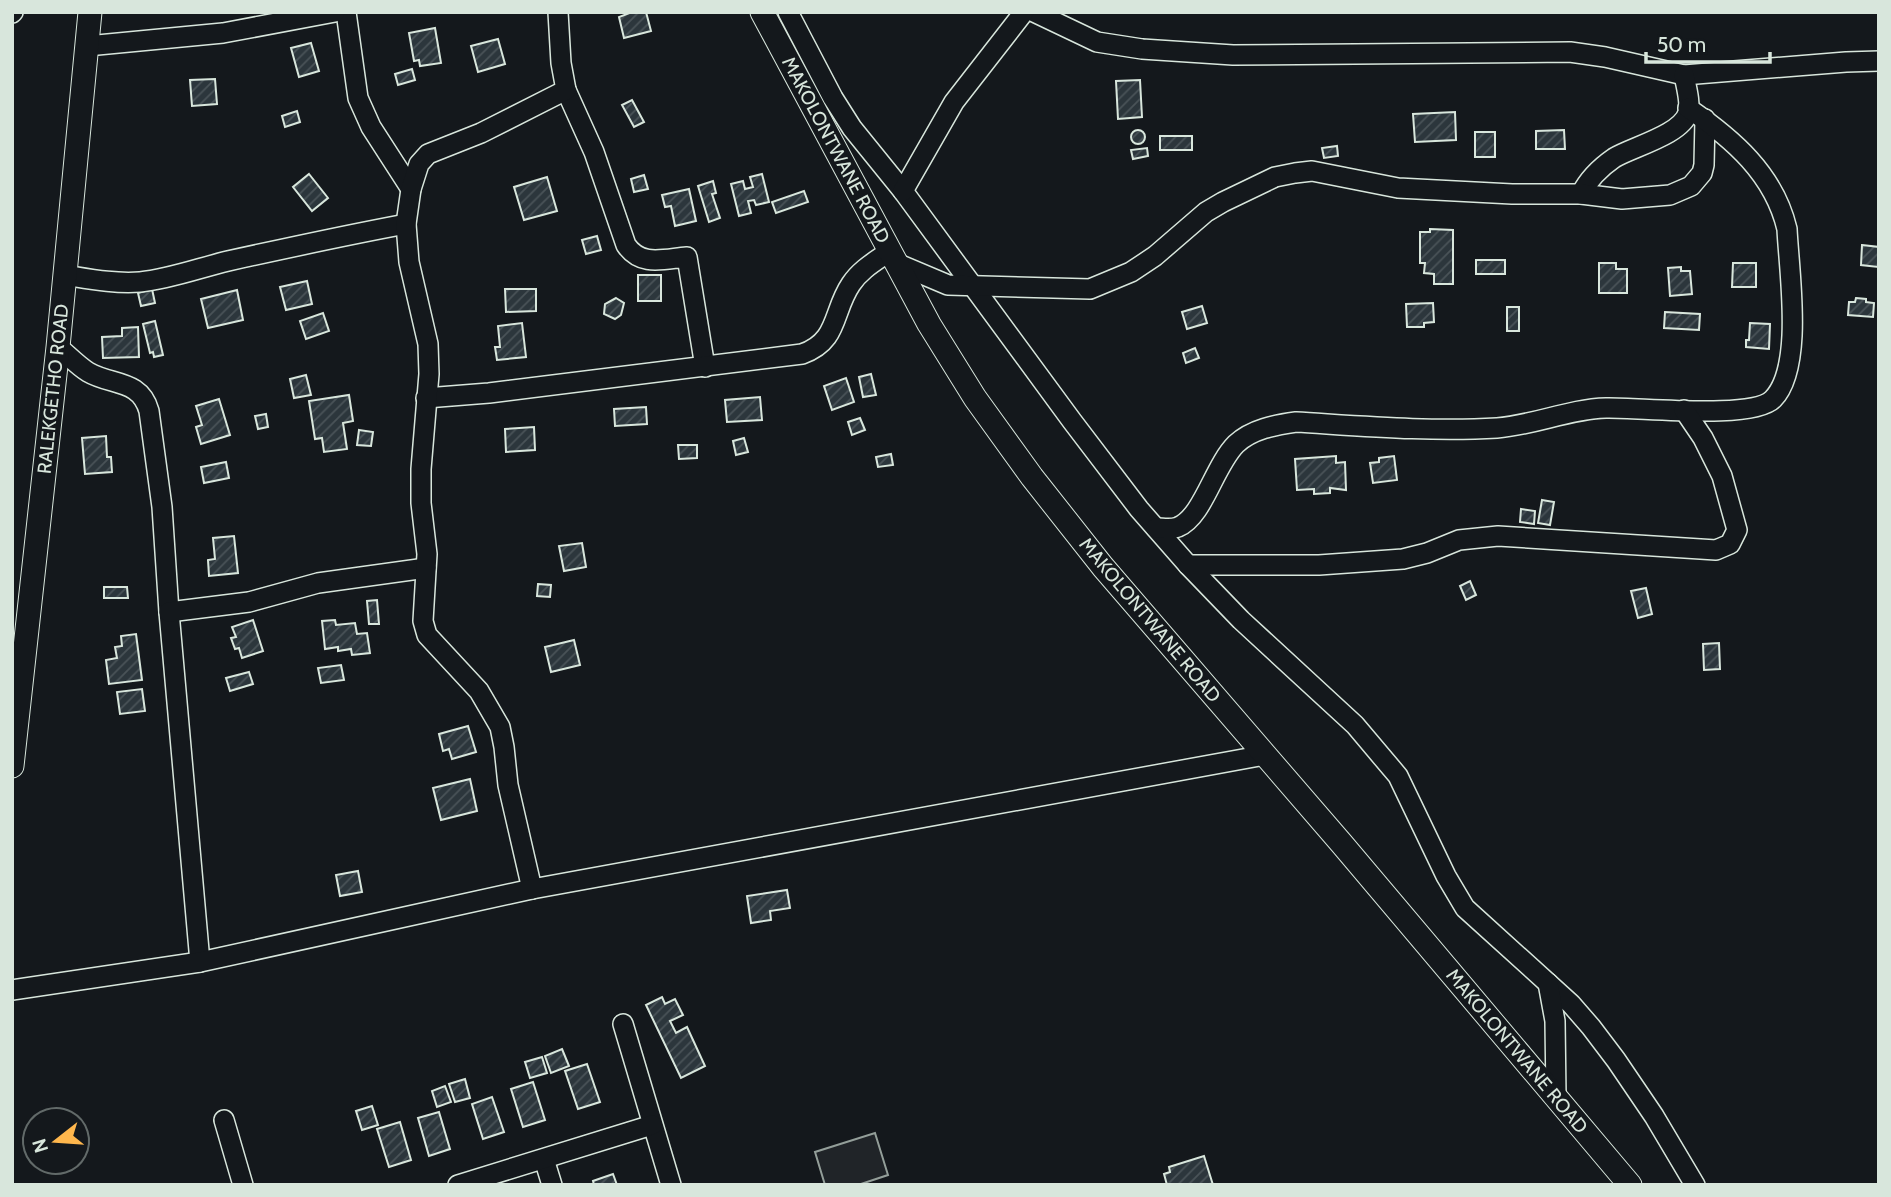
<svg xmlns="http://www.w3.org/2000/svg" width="1891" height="1197" font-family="Cabin,sans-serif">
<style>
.pitch{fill:#202428;stroke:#939e99;stroke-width:2}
.building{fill:url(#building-hatch);stroke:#d8e6dc;stroke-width:2}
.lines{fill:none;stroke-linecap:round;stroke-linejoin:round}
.minor-casing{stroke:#d8e6dc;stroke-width:22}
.major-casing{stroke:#d8e6dc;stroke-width:25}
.minor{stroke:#14181c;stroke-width:19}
.major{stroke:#14181c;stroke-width:23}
.labels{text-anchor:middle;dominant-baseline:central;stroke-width:5;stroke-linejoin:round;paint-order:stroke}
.street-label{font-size:19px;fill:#d8e6dc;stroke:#14181c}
</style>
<defs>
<pattern id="building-hatch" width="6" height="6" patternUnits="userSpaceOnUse" patternTransform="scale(1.75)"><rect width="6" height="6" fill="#2c363c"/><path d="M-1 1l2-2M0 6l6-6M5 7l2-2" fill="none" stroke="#4a5358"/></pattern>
</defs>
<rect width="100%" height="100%" fill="#14181c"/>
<path class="pitch" d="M875,1133l13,42 -30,10h-33l-10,-33z"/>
<g class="building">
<path d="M632,12h14l5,19 -27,7 -5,-21z"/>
<path d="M435,28l6,35 -21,3 -1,-6 -5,1 -5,-28z"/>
<path d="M498,39l7,25 -27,8 -7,-26z"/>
<path d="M311,43l8,28 -20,6 -8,-29z"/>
<path d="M412,69l3,11 -17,5 -3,-11z"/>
<path d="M215,79l2,25 -25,2 -2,-26z"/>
<path d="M1140,80l2,37 -24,2 -2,-38z"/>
<path d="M632,100l12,22 -10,5 -12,-22z"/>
<path d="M297,111l3,11 -15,5 -3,-11z"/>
<path d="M1455,112l1,28 -41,2 -2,-28z"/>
<circle cx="1138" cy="137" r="7"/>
<path d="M1564,130l1,19h-29v-18z"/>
<rect x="1475" y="132" width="20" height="25"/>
<rect x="1160" y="136" width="32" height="14"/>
<path d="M1337,146l1,10 -14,2 -2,-10z"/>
<path d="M1147,148l1,8 -15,3 -2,-9z"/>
<path d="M309,174l19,24 -16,13 -19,-24z"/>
<path d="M762,174l7,28 -13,3 -2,-5 -6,1 3,12 -12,3 -8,-32 12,-3 2,8 8,-2 -3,-10z"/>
<path d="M644,175l4,14 -14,3 -3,-13z"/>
<path d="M547,177l10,34 -33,9 -10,-33z"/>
<path d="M713,181l3,12 -4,1 8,24 -11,4 -11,-36z"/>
<path d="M689,189l7,32 -21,5 -4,-20 -6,1 -3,-12z"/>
<path d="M804,191l4,11 -32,11 -4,-11z"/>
<path d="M1430,229l23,1v54h-19v-10l-10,-1 1,-10h-5v-31h10z"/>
<path d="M597,236l4,14 -15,4 -4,-14z"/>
<path d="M1862,245l17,2 -1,20 -17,-2z"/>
<rect x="1476" y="260" width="29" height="14"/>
<path d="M1599,263h17v6h11v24h-28z"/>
<path d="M1733,263h23v24h-24z"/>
<path d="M1681,267v4h9l2,23 -22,2 -2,-28z"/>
<rect x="638" y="275" width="23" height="26"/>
<path d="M307,281l5,23 -26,6 -6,-23z"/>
<path d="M152,289l3,14 -14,3 -3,-13z"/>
<path d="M505,289h31v22l-30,1z"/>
<path d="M237,290l6,30 -35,8 -7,-29z"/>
<path d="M616,298l8,5 -3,12 -6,4 -11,-5 1,-10z"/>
<path d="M1856,298l10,1v3l8,1 -1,14 -25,-2 1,-13h6z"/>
<path d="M1433,303l1,19 -10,1v4h-17l-1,-23z"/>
<path d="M1202,306l5,17 -20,6 -5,-17z"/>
<rect x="1507" y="307" width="12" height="24"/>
<path d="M1665,312l35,2 -1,16 -35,-2z"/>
<path d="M323,313l6,18 -23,8 -6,-18z"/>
<path d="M155,321l8,34 -9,2 -1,-5 -3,1 -7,-29z"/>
<path d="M522,323l4,34 -29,3 -2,-13h5l-2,-21z"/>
<path d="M1750,323l20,1 -1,25 -23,-2v-7h3z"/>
<path d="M138,327l1,30 -36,1 -1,-21 20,-1v-8z"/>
<path d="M1195,348l4,10 -13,5 -3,-10z"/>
<path d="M871,374l5,21 -13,2 -4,-20z"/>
<path d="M306,375l5,20 -17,3 -4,-19z"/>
<path d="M846,378l8,24 -22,8 -8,-24z"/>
<path d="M349,395l4,26 -10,2 4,26 -23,3 -2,-14 -7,1 -6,-38z"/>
<path d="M760,397l2,23 -35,2 -2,-22z"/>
<path d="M219,399l11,36 -29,9 -5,-17 6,-2 -6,-19z"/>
<path d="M646,407l1,17 -32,2 -1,-17z"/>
<path d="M266,414l2,13 -10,2 -3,-13z"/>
<path d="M860,418l5,12 -13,5 -4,-13z"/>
<path d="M534,427l1,23 -29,2 -1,-23z"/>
<path d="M359,430l14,2 -2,14 -14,-1z"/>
<path d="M106,436l1,21h4l1,15 -27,2 -3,-36z"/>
<path d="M744,438l4,14 -12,3 -3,-14z"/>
<path d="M678,445h19v13l-18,1z"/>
<path d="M891,454l2,11 -15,2 -2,-10z"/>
<path d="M1336,456v7l9,-1 1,28 -16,-2v5l-16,1v-5l-17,1 -2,-31z"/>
<path d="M1394,456l3,24 -24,3 -3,-20 9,-1v-4z"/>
<path d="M226,462l3,16 -25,5 -3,-16z"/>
<path d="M1542,500l12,2 -4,23 -12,-2z"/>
<path d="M1521,509l14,2 -1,13 -14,-2z"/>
<path d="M234,536l4,37 -29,3 -1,-16 7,-1 -2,-21z"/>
<path d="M582,543l4,24 -22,4 -5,-25z"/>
<path d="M1470,581l6,14 -10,5 -6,-14z"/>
<path d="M538,584l13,1 -1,12 -13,-1z"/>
<path d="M104,587h23l1,11h-24z"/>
<path d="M1646,588l6,26 -14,4 -7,-27z"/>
<path d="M377,600l2,24h-10l-2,-23z"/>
<path d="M253,620l10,31 -21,7 -3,-10 -4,1 -4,-11 5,-1 -4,-10z"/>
<path d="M335,620l1,5 19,-2 2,11 10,-1 3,20 -18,2 -1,-6 -13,2v-4l-13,2 -3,-28z"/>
<path d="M136,634l6,46 -33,4 -3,-24 11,-2 -2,-11 7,-1 -1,-10z"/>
<path d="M574,640l6,25 -29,7 -6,-25z"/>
<path d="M1719,643l1,26 -16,1 -1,-26z"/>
<path d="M341,665l3,15 -23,3 -3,-15z"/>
<path d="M249,672l4,12 -23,7 -4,-13z"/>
<path d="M142,689l3,22 -25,3 -3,-22z"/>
<path d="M468,726l8,26 -24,7 -3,-10 -6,2 -4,-17z"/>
<path d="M470,779l7,32 -36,9 -8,-32z"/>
<path d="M358,871l4,21 -22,4 -4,-21z"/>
<path d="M787,890l3,18 -20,3 1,9 -20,3 -4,-27z"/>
<path d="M662,997l3,7 10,-5 8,16 -13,6 6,12 11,-6 18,39 -24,12 -35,-73z"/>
<path d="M562,1049l7,17 -18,7 -6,-17z"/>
<path d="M542,1057l5,16 -17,5 -5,-16z"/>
<path d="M587,1064l13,38 -22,7 -13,-38z"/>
<path d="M465,1079l5,19 -15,4 -6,-18z"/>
<path d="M533,1082l12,38 -22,7 -12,-38z"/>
<path d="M445,1086l6,16 -14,5 -5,-16z"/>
<path d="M492,1097l12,35 -21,7 -11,-35z"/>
<path d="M372,1106l6,19 -16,5 -6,-19z"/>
<path d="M439,1112l11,37 -21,7 -11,-38z"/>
<path d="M400,1122l11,38 -22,7 -12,-38z"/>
<path d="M1204,1156l9,29h-46l-3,-11 6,-2 -1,-5z"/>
<path d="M613,1174l4,11h-23l-1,-4z"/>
</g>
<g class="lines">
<defs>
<g id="minor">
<path d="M346,12l12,86 13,29 40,62"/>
<path d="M788,12l45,86 19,30 51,63 169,230 67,88 49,56 53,55 114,105 43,51 48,100 19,32 106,96 20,23 25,33 38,56 41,69"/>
<path d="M1034,12l63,30 45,7 91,6 337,-3 35,5 79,18 162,-13 33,-1"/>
<path d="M12,13l1,-1"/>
<path d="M87,46l136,-13 112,-21"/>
<path d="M566,90l28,62 32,93c15,22 37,14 61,12l18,110"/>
<path d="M903,191l51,-89 70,-90"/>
<path d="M1581,194c7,-14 20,-27 33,-36 18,-11 67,-23 74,-45 3,-10 -2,-27 -4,-38"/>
<path d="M896,263l52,22 142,4 41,-17 24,-16 51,-44 17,-10 52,-25 20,-4 17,-2 86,17 114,6h69l41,5 48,-4 21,-9 11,-13 2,-8 1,-46"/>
<path d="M65,275c25,4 50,9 75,7 30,-3 59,-14 88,-21 59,-13 119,-26 178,-37"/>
<path d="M58,347c10,8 19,18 30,25 24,14 52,7 61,39l13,96 7,105 31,350"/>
<path d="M426,398l63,-5 313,-39c37,-13 30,-42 49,-70 10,-15 25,-23 39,-33"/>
<path d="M1156,528c7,0 15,2 22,-1 25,-10 36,-61 58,-83 16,-15 39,-19 60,-22 66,4 135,10 201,6 38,-3 72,-19 109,-20 33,-1 147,12 167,-9 31,-32 16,-127 14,-170 -13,-55 -54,-90 -99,-121"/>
<path d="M1188,565h131l84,-6 24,-6 32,-13 39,-4 218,14 14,-6 7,-14 -15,-54 -19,-38 -19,-28"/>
<path d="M169,612l80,-10 69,-19 108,-15"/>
<path d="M532,889l-24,-104 -4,-38 -4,-20 -21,-36 -52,-56 -4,-14 4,-67 -6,-51v-34l8,-95 -1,-30 -19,-82 -3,-38 5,-35 8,-25 9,-10 53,-21 85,-43 -5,-27 -3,-51"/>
<path d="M1548,983l7,38 1,75"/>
<path d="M12,990l188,-28 332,-73 733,-134"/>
<path d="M623,1024l48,161"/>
<path d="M224,1120l19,65"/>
<path d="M544,1159l8,26"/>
<path d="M458,1185l194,-60"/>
</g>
<g id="major">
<path d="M762,12l167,312 46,74 57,79 71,90 239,277 288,341"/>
<path d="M12,766l46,-419 32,-335"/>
</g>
</defs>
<use href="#minor" class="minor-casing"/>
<use href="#major" class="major-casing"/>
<use href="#minor" class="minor"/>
<use href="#major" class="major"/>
</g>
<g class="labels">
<g class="street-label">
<text transform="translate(836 150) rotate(62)">MAKOLONTWANE ROAD</text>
<text transform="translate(53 389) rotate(-84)">RALEKGETHO ROAD</text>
<text transform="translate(1150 620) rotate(50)">MAKOLONTWANE ROAD</text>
<text transform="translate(1517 1051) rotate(50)">MAKOLONTWANE ROAD</text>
</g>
</g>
<rect width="1891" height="1197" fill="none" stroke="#d8e6dc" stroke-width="28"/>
<g transform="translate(56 1141) rotate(253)"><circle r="33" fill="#14181c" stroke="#626a69" stroke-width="2"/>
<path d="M0-5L12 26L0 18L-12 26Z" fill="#ffb74d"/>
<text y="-10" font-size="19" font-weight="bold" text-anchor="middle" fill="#d8e6dc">N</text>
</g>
<path d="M1646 52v10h124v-10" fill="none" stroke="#d8e6dc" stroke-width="3.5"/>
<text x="1657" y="52" font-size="21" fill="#d8e6dc" stroke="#14181c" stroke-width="5" paint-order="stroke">50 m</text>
</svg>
